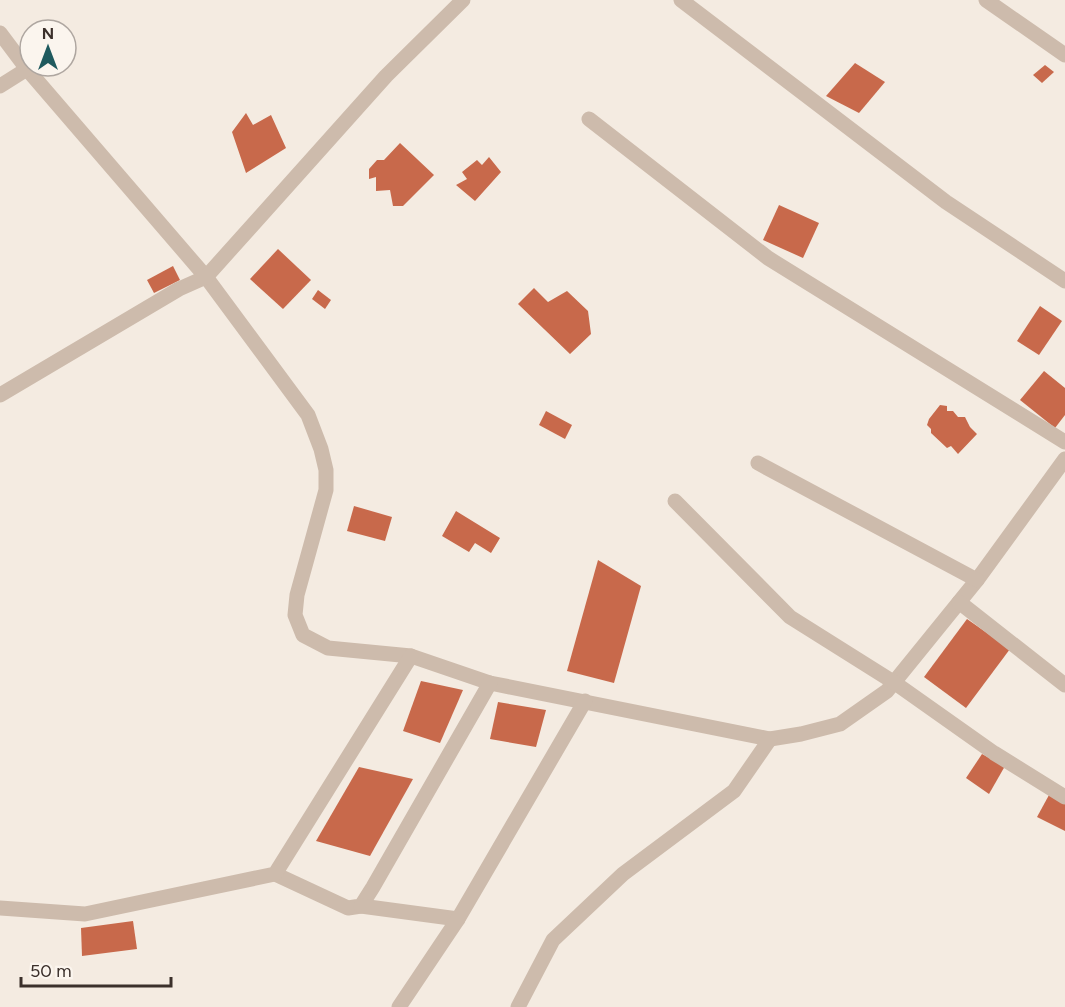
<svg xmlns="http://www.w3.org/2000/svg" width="1065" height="1007" font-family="Figtree,sans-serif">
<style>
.building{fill:#c8694b}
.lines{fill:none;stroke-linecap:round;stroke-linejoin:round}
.minor{stroke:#cdbbac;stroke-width:15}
</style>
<rect width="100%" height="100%" fill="#f4ebe1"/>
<g class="building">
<path d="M855,63l30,19 -26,31 -33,-17z"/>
<path d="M1045,65l9,7 -12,11 -9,-8z"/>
<path d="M246,113l7,12 18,-10 15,33 -40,25 -14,-41z"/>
<path d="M400,143l34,32 -31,31h-10l-3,-16 -14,1v-14l-7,2v-10l8,-9h7z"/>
<path d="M489,157l12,15 -26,29 -19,-16 11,-6 -5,-7 15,-12 5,5z"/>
<path d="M779,205l40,18 -16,35 -40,-18z"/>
<path d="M278,249l33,31 -28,29 -33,-30z"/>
<path d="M173,266l7,14 -26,13 -7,-13z"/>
<path d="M534,288l14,14 19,-11 21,20 3,23 -21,20 -52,-50z"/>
<path d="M318,290l13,10 -6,9 -13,-10z"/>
<path d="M1040,306l22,15 -23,34 -22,-14z"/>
<path d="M1044,371l21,17v27l-10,13 -35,-28z"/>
<path d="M940,405l7,1v5h6l5,6h7l5,10 7,7 -19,20 -7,-8 -4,2 -16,-15v-4l-4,-4 2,-6z"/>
<path d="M546,411l26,14 -7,14 -26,-14z"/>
<path d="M354,506l38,11 -7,24 -38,-10z"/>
<path d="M456,511l44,27 -9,15 -16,-10 -6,9 -27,-16z"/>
<path d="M598,560l43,26 -27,97 -47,-12z"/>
<path d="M967,619l43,30 -44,59 -42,-31z"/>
<path d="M421,681l42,9 -23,53 -37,-12z"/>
<path d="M498,702l48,8 -10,37 -46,-8z"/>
<path d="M982,754l23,12 -16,28 -23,-16z"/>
<path d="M359,767l54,12 -43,77 -54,-15z"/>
<path d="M1049,795l16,9v27l-28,-14z"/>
<path d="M133,921l4,28 -55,7 -1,-28z"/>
</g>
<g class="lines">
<g class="minor">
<path d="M681,0l265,202 119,79"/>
<path d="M986,0l79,55"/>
<path d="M0,33l27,36 179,208 102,138 13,34 5,21v20l-29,105 -2,20 8,20 25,13 83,8 79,27 280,56 31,-5 39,-10 47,-33 90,-111 88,-121"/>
<path d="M0,86l27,-17"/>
<path d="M589,119l179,139 297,184"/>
<path d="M0,395l179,-106 27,-12 180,-201 77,-76"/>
<path d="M758,463l219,117"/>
<path d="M675,501l115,116 105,66 99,70 71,44"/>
<path d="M959,602l106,83"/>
<path d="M275,874l73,34 13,-2 12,-19 117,-204"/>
<path d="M361,906l97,13"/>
<path d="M0,908l85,6 190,-40 136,-218"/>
<path d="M399,1007l59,-88 127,-218"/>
<path d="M518,1007l35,-67 70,-66 111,-83 36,-52"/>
</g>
</g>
<g transform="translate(48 48)"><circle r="28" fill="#fbf5ee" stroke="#aea6a0" stroke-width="1.5"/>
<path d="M0-4.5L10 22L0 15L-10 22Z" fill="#1f5a5e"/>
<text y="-9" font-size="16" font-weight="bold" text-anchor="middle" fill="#3b302b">N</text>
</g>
<path d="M21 977v9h150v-9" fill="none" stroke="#3b302b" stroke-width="3"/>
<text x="30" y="977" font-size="18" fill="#3b302b" stroke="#fbf5ee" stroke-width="4.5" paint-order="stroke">50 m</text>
</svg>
